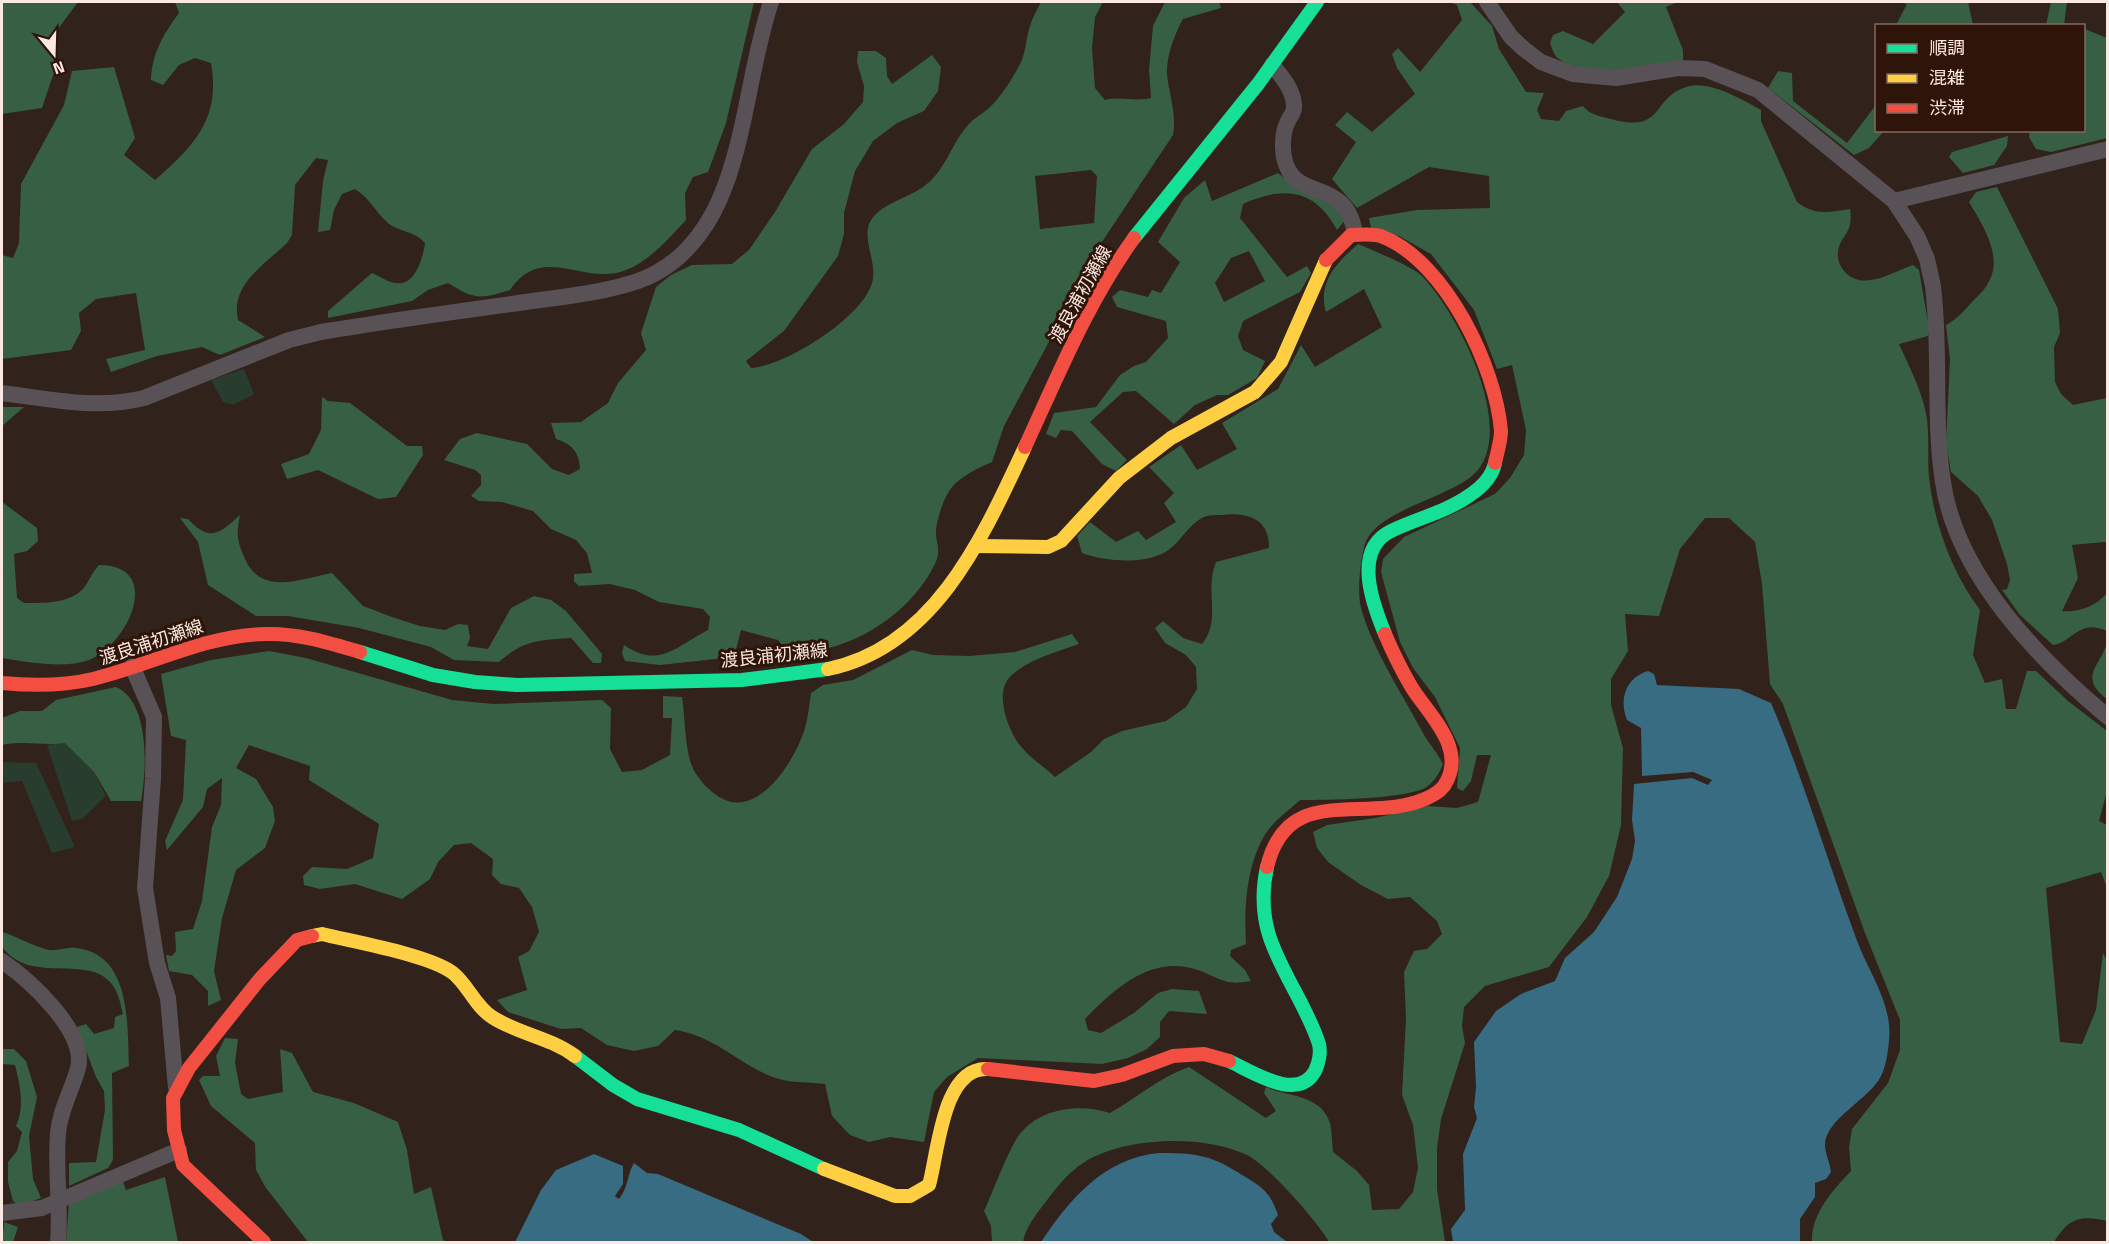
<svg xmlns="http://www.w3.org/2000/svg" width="2109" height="1244" font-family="'Titillium Web','Noto Sans JP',sans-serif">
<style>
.green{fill:#283d2d}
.forest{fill:#375f43;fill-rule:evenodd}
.water{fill:#376c82}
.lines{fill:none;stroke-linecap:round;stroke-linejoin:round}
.street{stroke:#585257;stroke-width:16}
.fast{stroke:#16e098;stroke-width:14}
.slow{stroke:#ffcf43;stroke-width:14}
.jam{stroke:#f24e42;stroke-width:14}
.labels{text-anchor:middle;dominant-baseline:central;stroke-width:6;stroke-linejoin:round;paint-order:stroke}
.street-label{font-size:18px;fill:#fbe8e0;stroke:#2f1409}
</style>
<rect width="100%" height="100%" fill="#31221c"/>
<g class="green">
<path d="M244,369l10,25 -21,11 -10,-3 -12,-22z"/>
<path d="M65,742l29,30 12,24 -24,23 -10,2 -25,-76z"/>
<path d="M2,762l34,1 39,84 -23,6 -30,-72 -20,2z"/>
</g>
<g class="forest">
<path d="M2,2h76l-26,35 5,26 -15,45 -40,6z"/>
<path d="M175,2h579l-28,121 -18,49 -15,5 -8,16 1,27c-17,18 -36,41 -60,50 -43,17 -83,-28 -116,20 -30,9 -35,10 -62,-7l-20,7 -16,11 -84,17v-7l44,-38c7,3 16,9 23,10 20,4 28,-25 30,-40 -10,-12 -26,-11 -37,-20 -13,-11 -17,-24 -33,-34l-13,5 -8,16 -4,20 -12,2 5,-51 5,-21 -12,-2 -21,27 -3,50 -5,8c-23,22 -57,42 -49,77l27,17 -45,18 -18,-8 -45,9 -46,16 -5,-13 39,-9 -9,-57 -40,6 -17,14 2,18 -10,19 -69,9v-104l11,3 6,-15 2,-59 43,-79 8,-34 42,-4 21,71 -11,17 31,25c39,-34 66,-62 56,-117l-16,-5 -16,7 -16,20 -12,-5c1,-27 12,-45 28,-67z"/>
<path d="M1041,2h62l-8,15 -3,31 3,40 10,12c16,-4 30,2 46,-2l-2,-28 4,-44 12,-24h54l2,6 -38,11c-8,14 -17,38 -16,55 2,21 10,40 6,61l-107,161 -14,40 -48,90 -12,36c-14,6 -29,13 -39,24 -9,10 -15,30 -17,43 -1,13 6,21 -1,35 -22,44 -67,76 -114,86 -22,5 -28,10 -43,-10l-37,-10 -7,27 -74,8 -35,-4 -3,-8 2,-8c35,24 51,2 84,-15l2,-13 -7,-8 -44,-7 -24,-12 -25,-6 -31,2 -5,-5v-7l18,-1 -5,-20 -11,-13 -25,-11 -18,-18 -31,-9 -23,-1 -8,-5 10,-11v-10l-6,-5 -31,-10 16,-21 17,-6 50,11 25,25 17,6 11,-6c-1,-17 -8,-25 -24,-30l-5,-16 30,-1 27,-19 10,-20 28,-33 -5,-17 15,-46 15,-12 21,-10 40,-1 17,-14 26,-38 37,-63 32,-25 19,-22 1,-16 -7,-24 1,-11h18l10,7 1,18 5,8 40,-29 9,12 -3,24 -14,20 -27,12 -24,18 -18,30 -11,42v21l-6,22 -54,75 -38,30 5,7c34,-2 107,-48 120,-82 10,-25 -17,-53 6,-73 14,-13 37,-17 51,-30 19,-16 24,-41 41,-59 6,-7 15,-11 21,-17 11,-10 25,-32 31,-45 5,-11 5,-24 9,-36 2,-8 7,-16 11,-24zM1091,170l6,6 -3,47 -54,6 -5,-53z"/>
<path d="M1449,2h21l22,24 7,23 27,43 18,1 -7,17 4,9 18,2 7,-10 17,-5c7,9 17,10 28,13 54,15 40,-21 75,-32 22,-8 57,13 75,23v11l36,81c18,14 32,10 53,7 4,26 -10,25 -12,43 -1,9 3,16 8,21 18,18 47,-1 67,-8l6,5 10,58 -1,8 -29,8c10,22 22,45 27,69 4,21 1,43 3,64 5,46 23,96 51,133l-7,45 12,28 17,-4 4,30h10l11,-38h9l32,30 39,30v60l-8,30 8,4v63l-6,-16 -55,16 14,154 22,2 14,-34 7,-57 4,8v260c-27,-6 -38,-3 -53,21h-242c-1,-28 20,-51 39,-71l-2,-24 3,-18 36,-46 12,-33v-30l-35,-87 -82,-229 -13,-20 -8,-100 -7,-42 -26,-24h-24l-25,31 -21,67 -34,-2 3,37 -17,28v26l12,43 -2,77 -12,51 -22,41 -38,50 -64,19 -21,21 -2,19 3,17 -24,76 -4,30v40l8,53h-116c-11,-20 -64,-80 -84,-88 -41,-18 -106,-17 -147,1 -23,9 -39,29 -53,48 -9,11 -20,26 -22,39h-31l-1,-16 -7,-15c11,-24 20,-51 33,-73 20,-30 62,-35 93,-25 26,-15 50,-36 79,-46l77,51 10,-7 -12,-18 2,-6c22,10 55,7 64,36 2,9 2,20 3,29l24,19 12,14 3,25 27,-1 14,-17 5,-24 -5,-43 -11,-30 4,-77 -2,-46 10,-21 13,-2 15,-15 -5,-13 -27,-24 -22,2 -27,-14 -33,-23 -11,-14 -4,-16 14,-7 48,-7 52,-12 30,2 21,-6 13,-47h-14l-6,26 -8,10 -6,-3 3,-40 -25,-51 -22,-29 -13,-26 -19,-70 2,-13 21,-22 91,-43 15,-16 14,-23 2,-25 -14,-65 -15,4 -23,-59 -43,-56 -32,-18 -28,-8 -2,-10 48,-8 73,-2 -1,-32 -60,-9 -72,41 -25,-29 24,-37 -21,-17 12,-13 25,20 43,-38 -18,-26 -5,-14 6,-6 22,24 42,-52 -5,-15z"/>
<path d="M1617,2h60l-11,5 17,43v10c-35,6 -93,21 -124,-1 -5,-3 -7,-11 -9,-16l3,-8 10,-4 30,13 32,-32z"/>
<path d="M1899,2h69l5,23h-77l11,-21z"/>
<path d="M2051,2h16l-3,23h-18z"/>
<path d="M2085,29l22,9v100l-56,14 -15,-3 -7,-12 1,-6 54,-1z"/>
<path d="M1778,71l14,2 1,28 54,42 29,-38v25l8,1 -15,17 -15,7 -86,-67z"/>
<path d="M2008,136l-1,10 -13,19 -31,8 -14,-16 3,-5z"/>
<path d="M1278,173c23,19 48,24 69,45l-10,12c-22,-42 -55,-44 -94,-26l-3,14 47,59 20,-11 4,7 -11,19 -57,29 -5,15 5,14 22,11 -8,17 -29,17h-11l-22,10 -21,19 -38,-33 -13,1 -33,30 37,38 -11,11 -14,-7 -30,-33 -11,-1 -5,8 -10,-4 8,-21 42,-6 24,-32 14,-9 12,-4 22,-24 -2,-17 -49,-14 -5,-10 8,-7 28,7 4,-7 9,3 19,-31 -22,-20 26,-44 21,-18 7,21zM1249,251l16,30 -41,21 -9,-19 16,-25z"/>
<path d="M1997,187l61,122 2,24 -6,14 1,35 6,12 12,11 34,-7v146l-2,-2 -33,3 6,33 -16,33c16,2 35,-5 45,-18v38c-28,-13 -34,11 -54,14l-33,-30 -18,-25 5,-1 3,-9 -3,-16 -15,-44 -14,-24 -27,-24 -5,-29 4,-84 -4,-34c11,-6 17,-13 25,-22 8,-8 16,-15 20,-26 10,-24 -10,-55 -22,-75l7,-10z"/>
<path d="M1358,244c14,6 56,23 65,33 34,36 93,148 54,194 -25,28 -105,38 -113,77 -4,16 -6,39 -4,55 7,37 45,96 63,130 6,11 14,19 20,31 -4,10 -10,20 -20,25 -25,10 -94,11 -123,11 -11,10 -26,21 -34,33 -20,32 -22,75 -20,111l-15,6 -1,6 15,14 6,11c-26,5 -29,-2 -53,-11 -46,-16 -83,18 -113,49l3,11 13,3 33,-20 24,-20 14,-4 27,2 8,23 -38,-3 -9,11v15l-13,12 -19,9 -26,6 -124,-6 -31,19 -13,15 -10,50 -34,-5 -21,5 -19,-7 -18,-19 -7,-32c-14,-2 -32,-1 -46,-5 -39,-12 -60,-42 -104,-49l-17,16 -24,5 -27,-6 -26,-17 -20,1 -53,-17 -11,-12 30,-10 -9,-33 11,-6 10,-19 -7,-25 -13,-19 -18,-4 -9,-9 1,-16 -22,-16 -17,2 -16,17 -8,17 -28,20 -47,-15 -35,5 -16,-4 -1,-9 9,-9 35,2 26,-11 6,-34 -70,-44 1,-14 -61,-21 -13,23 20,11 17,28 2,14 -10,27 -29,22 -14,48 -8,53 7,29 -13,6v-15l-16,-16 -23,-4 -3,-16 6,1 4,-5 -1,-19 18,-3 9,-28 10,-74 9,-22 1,-27 -15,11 -4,18 -36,43 -2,-9 18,-41 3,-60 -15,-4 -10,-62 50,-14 58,-9 37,7 146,42 41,4 109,-4 9,8 -1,41 12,23 20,-2 28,-15 2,-37h-9v-22l19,1c3,19 3,52 10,69 5,13 19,27 31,33 36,18 70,-37 80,-65 5,-13 6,-28 8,-41l12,-8 30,-5 59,-30 21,5 36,1 46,-4 57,-18 7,10c-22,8 -54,16 -70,34 -13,15 -3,44 6,60 8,15 27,27 40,39l36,-25 13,-13 18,-8 44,-10 20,-14 11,-18 -1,-22 -10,-12 -21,-12 -10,-15 8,-7 20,17 19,6c20,-25 2,-53 14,-82l53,-14c1,-29 -22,-36 -47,-33 -5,0 -13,0 -18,2 -19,9 -25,31 -45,38 -22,9 -55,6 -77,-2l-5,-17 13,-14 26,20 22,-11 8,9 30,-18 -12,-19 10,-10 -25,-26 32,-22 16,25 40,-21 -15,-26 56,-34 23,-44 14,22 67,-40 -18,-38 -38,23c-9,-29 11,-50 32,-68z"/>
<path d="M322,397l6,4 22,2 57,43h15l1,9 -27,42 -18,2 -60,-29 -31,9 -6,-15 28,-10 12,-24z"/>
<path d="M2,407h22l-22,19z"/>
<path d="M2,502l35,26 1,13 -11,10 -13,3 3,44 7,5c19,0 44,1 59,-14 6,-7 9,-17 16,-24 65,0 30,79 -10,95 -24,9 -63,2 -87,-2z"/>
<path d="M240,515c-4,21 -3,25 5,44 16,37 56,20 87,14l31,33 29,11 28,9 25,4 13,-6 10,1 2,13 -3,8 21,3 23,-41 23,-12 17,4 15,11 36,43 -1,9h-8l-22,-25c-32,2 -47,2 -72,24l-45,-2 -23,-13 -72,-19 -71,-12h-32l-48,-31 -10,-43 -18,-24 8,1c22,24 32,14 52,-4z"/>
<path d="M2107,642v57c-30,-23 -5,-34 0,-57z"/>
<path d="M116,687c34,15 31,83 25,114h-30l-17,-29 -29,-29c-22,3 -42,-3 -63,2v-27l18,-7h22l14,-11z"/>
<path d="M2,932c14,4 33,15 47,18 9,1 18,-3 27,-2 56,6 51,78 53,118l-17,7 1,87 -5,8 -39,18v-23l27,-1 9,-52 -1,-19 -8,-14 -19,-50 9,-3 8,10 20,-6 1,-11 8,-3c-3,-12 -5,-25 -15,-34 -25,-24 -78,4 -106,-33z"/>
<path d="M225,1038l13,1 -3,24 6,31 7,5 35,-7 -3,-43 12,4 21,39 41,11 44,19 9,28 7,44 17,-7 12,53 5,2h-140l-42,-54 -10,-18 -1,-27 -44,-37 -12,-26 4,-4h17l-4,-20z"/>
<path d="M2,1049h12l12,12 11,36 -8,39 4,43 8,19 -22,8 -6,-5 -5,-19v-20l9,-11 5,-19 -6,-6c9,-19 4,-41 -1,-61l-13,-1z"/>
<path d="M165,1177l13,65h-112l3,-39 53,-24 4,11z"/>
<path d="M4,1222l14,5 -5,15h-11z"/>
</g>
<g class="water">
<path d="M1648,671l6,3 3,11 82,4 32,14c33,77 56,157 85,235 12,34 37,65 33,103 -1,10 -3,26 -8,35 -11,23 -56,43 -56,69 0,8 5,18 6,27l-5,7 -11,4v14l-15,22v23h-347l-2,-13 14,-19 -2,-56 14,-36 -3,-11 2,-20 -2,-45 22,-31 25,-17 34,-13 10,-23 29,-26 23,-35 15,-38 3,-18 -3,-21 2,-36 58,-6 16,7 4,-5 -19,-8 -51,4 -1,-48 -14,-8c-8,-20 -2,-42 21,-49z"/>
<path d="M1158,1153c35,0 51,1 81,20 22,14 30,16 39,42l-7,9 3,8 13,10h-246c29,-43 62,-83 117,-89z"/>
<path d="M594,1154l29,12v18l-8,12 4,3c10,-13 8,-25 15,-36l13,10 11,1 143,60 12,8h-298l26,-52 15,-20z"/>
</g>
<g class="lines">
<g class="street">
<path d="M1487,2l24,35 13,12 17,13 32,12 43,4 62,-10 27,1 53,21 136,111 23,35 10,23 6,27c8,65 0,132 10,196 13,92 96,178 165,235"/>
<path d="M1272,65c10,12 21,24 22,40 1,7 -3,10 -6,16 -7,14 -7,36 1,50 15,27 59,11 66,63"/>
<path d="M1894,201l214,-52"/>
<path d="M2,393c48,6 94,17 142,5l145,-58 32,-8c66,-11 132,-20 198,-29 39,-6 103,-11 137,-30 33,-18 56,-51 69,-87 22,-59 26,-124 46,-184"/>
<path d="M132,666l22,51 -1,62 -8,109 12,75 11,35 8,90"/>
<path d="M2,961c26,18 85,70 76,107 -6,22 -18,42 -20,65 -3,36 3,73 0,109"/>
<path d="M2,1213l40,-5 137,-58"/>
</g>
<g class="fast">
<path d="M1134,238l124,-154 59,-82"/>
<path d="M1385,634c-12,-29 -33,-84 6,-103 27,-13 55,-19 79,-36 12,-8 22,-18 25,-32"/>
<path d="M360,652l73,23 42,7 42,3 225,-5 86,-11"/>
<path d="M575,1056l38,29 24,14 102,31 85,39"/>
<path d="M1229,1061c22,10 69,42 86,10 4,-8 6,-19 4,-27 -12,-38 -38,-71 -50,-109 -7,-23 -7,-45 -2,-68"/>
</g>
<g class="slow">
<path d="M976,546l72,1 13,-6 58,-63 52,-40 84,-46 26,-30 45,-102"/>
<path d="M828,669c107,-22 155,-132 197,-222"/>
<path d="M312,936l10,-2c32,8 108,21 131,39 15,12 22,33 39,44 26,17 57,20 83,39"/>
<path d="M824,1169l71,27h15l19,-11c9,-30 13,-119 59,-116"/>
</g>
<g class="jam">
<path d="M1326,260l25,-25c10,0 24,-2 32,2 63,25 113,131 118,194 0,10 -4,22 -6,32"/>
<path d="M1025,447c33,-71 62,-144 109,-209"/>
<path d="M2,683c30,3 61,3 91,-4 58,-14 112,-44 173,-45 32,-1 63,9 94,18"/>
<path d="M1267,867c20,-82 90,-46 150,-65 9,-3 21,-8 27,-16 24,-36 -14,-70 -32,-98 -10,-17 -19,-35 -27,-54"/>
<path d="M988,1069l106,12 28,-6 51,-19 31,-2 25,7"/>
<path d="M264,1242l-81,-77 -9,-35 -1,-32 16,-30 70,-88 38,-40 15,-4"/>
</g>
</g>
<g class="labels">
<g class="street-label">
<text transform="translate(1080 294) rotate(-61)">渡良浦初瀬線</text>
<text transform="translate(151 642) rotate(-18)">渡良浦初瀬線</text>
<text transform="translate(774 655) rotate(-6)">渡良浦初瀬線</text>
</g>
</g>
<rect width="2109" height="1244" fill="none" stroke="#fbe8e0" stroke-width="6"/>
<rect x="1875" y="24" width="210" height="108" fill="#2f1409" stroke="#81695f" stroke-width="1.5"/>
<rect x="1887" y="44" width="30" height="9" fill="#16e098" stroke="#81695f" stroke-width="1.5"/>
<text x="1929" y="54" font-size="18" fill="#fbe8e0">順調</text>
<rect x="1887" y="74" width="30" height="9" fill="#ffcf43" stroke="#81695f" stroke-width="1.5"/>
<text x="1929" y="84" font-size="18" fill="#fbe8e0">混雑</text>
<rect x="1887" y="104" width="30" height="9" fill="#f24e42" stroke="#81695f" stroke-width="1.5"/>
<text x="1929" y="114" font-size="18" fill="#fbe8e0">渋滞</text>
<g transform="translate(54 54) rotate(161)" stroke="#2f1409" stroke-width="4.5" paint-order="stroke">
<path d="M0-4.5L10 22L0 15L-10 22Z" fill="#fbe8e0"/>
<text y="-9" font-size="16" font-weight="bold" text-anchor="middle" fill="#fbe8e0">N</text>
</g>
</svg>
